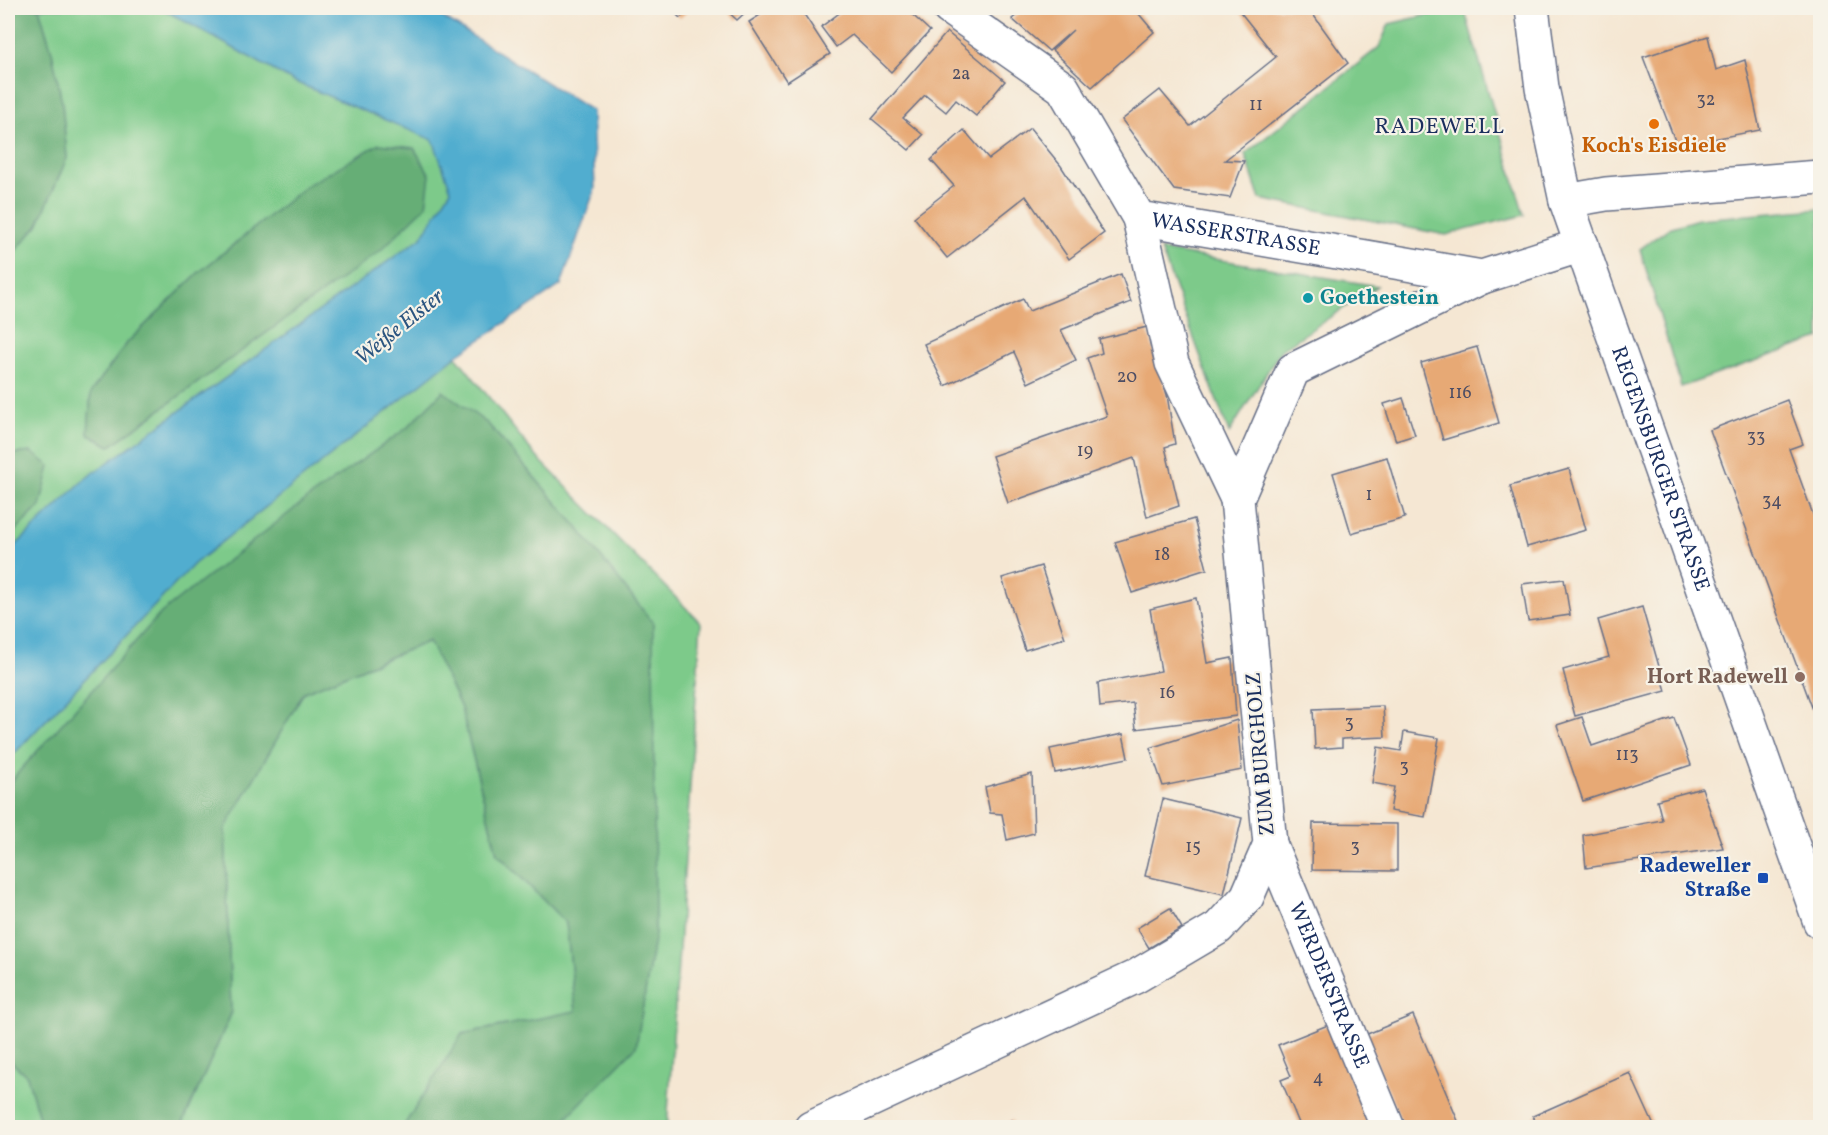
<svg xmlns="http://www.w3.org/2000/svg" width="1828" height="1135" font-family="Vollkorn,serif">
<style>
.green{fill:#7dca8a;stroke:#4c7c74;stroke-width:1.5;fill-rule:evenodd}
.forest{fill:#66ae76;stroke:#406e6a;stroke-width:1.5}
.water{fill:#51adcf;stroke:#366e96;stroke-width:1.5}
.building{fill:#e7a975}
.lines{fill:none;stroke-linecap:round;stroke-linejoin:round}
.street-casing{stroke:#676f87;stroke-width:36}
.secondary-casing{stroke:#676f87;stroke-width:36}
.street{stroke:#fff;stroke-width:33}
.secondary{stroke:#fff;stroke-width:33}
.food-dot{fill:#e8710a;stroke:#f7f3e8;stroke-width:2}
.culture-dot{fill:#0f9aa8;stroke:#f7f3e8;stroke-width:2}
.education-dot{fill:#8d6e63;stroke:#f7f3e8;stroke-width:2}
.transit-dot{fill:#1a4fb4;stroke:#f7f3e8;stroke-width:2}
.labels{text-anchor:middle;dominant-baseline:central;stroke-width:4.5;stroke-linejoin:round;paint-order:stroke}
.number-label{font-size:18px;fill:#4e4e64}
.food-label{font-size:21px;font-weight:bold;fill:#c56008;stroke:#f7f3e8}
.street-label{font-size:21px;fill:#1b2f5e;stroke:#f7f3e8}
.culture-label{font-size:21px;font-weight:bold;fill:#0d838f;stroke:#f7f3e8;text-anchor:start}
.education-label{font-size:21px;font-weight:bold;fill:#785e54;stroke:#f7f3e8;text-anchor:end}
.transit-label{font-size:21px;font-weight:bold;fill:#164399;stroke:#f7f3e8;text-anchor:end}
.neighbourhood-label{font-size:22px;letter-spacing:1.5px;fill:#1b2f5e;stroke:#f7f3e8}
.water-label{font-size:22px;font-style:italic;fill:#2b5580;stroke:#f7f3e8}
</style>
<rect width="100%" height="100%" fill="#f7f3e8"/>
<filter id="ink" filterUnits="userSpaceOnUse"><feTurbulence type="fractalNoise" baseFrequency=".0167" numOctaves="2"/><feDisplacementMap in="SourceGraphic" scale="12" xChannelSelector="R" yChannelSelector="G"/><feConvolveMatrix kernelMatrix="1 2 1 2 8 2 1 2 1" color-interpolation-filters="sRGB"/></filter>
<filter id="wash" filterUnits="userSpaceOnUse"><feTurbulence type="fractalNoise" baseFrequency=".008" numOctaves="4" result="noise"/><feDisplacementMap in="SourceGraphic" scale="24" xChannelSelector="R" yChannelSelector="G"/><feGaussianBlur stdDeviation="1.35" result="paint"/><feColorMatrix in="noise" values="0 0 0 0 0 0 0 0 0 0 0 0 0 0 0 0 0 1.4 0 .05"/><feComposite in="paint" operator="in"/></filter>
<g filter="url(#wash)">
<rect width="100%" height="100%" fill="#f5e7d3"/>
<g class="green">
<path d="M39,8h122l132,73 141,59 17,50 -29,47 -337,242 -77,74v-15l32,-32 -9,-54 -23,3v-196l30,-34 29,-67 -5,-55 -10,-51zM309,184l72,66 -271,196 -22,-12 3,-42 37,-50 69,-68z"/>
<path d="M1457,8h7l60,207 -78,20 -186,-36 -15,-45 134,-107 10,-23z"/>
<path d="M1820,209v129l-139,49 -41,-138 29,-21 29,-9z"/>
<path d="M1161,250l216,36 -96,64 -52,83z"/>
<path d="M456,356l79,99 166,168 -34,504h-110l79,-81 19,-113 -3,-153 -78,-257 -86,-99 -45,-32 -36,36 -104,74 -287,273 -8,14v-29l186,-196z"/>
<path d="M430,641l31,67 36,145 69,70 10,88 -114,23 -12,93 -269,1 50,-114 -6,-185 79,-137z"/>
<path d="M8,1059l19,17 15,51h-34z"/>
</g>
<g class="forest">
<path d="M8,8h31l13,44 10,51 5,55 -29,67 -30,34z"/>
<path d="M379,144l35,4 16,27 -4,31 -45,44 -271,196 -22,-12 3,-42 37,-50 69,-68 112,-90z"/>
<path d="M443,391l45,33 86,99 79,100 2,310 -19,114 -79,80h-154l59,-93 114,-23 -10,-88 -69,-70 -36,-145 -32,-67 -125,51 -79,137 6,185 -50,113h-139l-15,-51 -19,-17v-270l8,-14 145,-162 142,-111 104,-74z"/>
<path d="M31,452l19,14 -10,40 -32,32v-83z"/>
</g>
<path class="water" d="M161,8h267l164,103 3,78 -34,96 -105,71 -262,208 -186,196v-207l77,-74 337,-242 29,-47 -18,-50 -140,-59z"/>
<g id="blocks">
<g class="building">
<path d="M670,8h21l-11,10z"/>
<path d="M724,8h26l-13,12z"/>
<path d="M771,8h29l30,46 -43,28 -38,-60z"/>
<path d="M846,8h59l25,23 -39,41 -39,-37 -16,12 -15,-20z"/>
<path d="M1025,8h109l20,24 -62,55 -40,-37 21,-20 -24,21 -37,-32z"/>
<path d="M1237,8h80l-5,5 36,50 -123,97 19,1 -14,37 -56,-8 -52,-70 38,-30 30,36 86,-69z"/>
<path d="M947,32l58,49 -29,35 -20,-16 -10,12 -21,-17 -22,23 20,17 -14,15 -37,-31z"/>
<path d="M1708,36l8,34 29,-10 15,70 -83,16 -34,-89z"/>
<path d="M1030,128l31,38 43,67 -35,26 -43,-63 -79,62 -33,-41 40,-31 -23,-26 33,-30 25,29z"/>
<path d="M1121,274l10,28 -70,28 15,30 -48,23 -14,-31 -69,34 -21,-42 99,-45 6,12z"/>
<path d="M1147,327l20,68 8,49 -10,3 14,59 -32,11 -13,-59 -126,45 -16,-47 115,-40 -20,-58 15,-5 -3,-14z"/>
<path d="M1477,347l22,76 -56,17 -22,-77z"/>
<path d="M1403,398l12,37 -19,6 -12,-37z"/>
<path d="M1787,400l16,44 -14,5 29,79 -3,1 5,15v185l-110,-299z"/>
<path d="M1387,457l18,61 -54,15 -18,-60z"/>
<path d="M1569,469l17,61 -59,17 -17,-61z"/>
<path d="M1194,519l13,50 -75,24 -17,-51z"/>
<path d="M1041,566l24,72 -40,12 -23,-72z"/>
<path d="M1564,579l6,36 -42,6 -6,-37z"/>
<path d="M1196,598l11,65 25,-5 4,58 -100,13 -3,-26 -33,4 -2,-24 63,-12 -11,-62z"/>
<path d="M1642,607l24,84 -91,25 -12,-46 46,-13 -11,-37z"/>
<path d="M1383,706l2,31 -43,2v8l-27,2 -2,-40z"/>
<path d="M1582,717l10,29 82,-28 17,47 -108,36 -26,-76z"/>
<path d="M1237,720l5,50 -79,16 -13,-38z"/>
<path d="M1404,732l35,6 -14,79 -35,-6 4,-24 -22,-4 6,-36 23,4z"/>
<path d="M1123,734l5,24 -73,15 -5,-24z"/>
<path d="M1032,774l2,59 -27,7 -5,-26 -12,-1 -5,-26z"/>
<path d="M1702,788l21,60 -137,20 -3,-33 79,-15 -5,-20z"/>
<path d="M1163,799l79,19 -18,76 -79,-18z"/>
<path d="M1313,823l84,1v47l-85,-1z"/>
<path d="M1170,908l12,20 -33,20 -12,-20z"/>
<path d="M1413,1015l48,113h-57l-39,-93z"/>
<path d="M1328,1025l43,103h-70l-20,-48 10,-4 -13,-31z"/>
<path d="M1630,1073l25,55h-117l-5,-12z"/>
<path d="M1012,1120l3,8h-18z"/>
</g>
</g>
</g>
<g filter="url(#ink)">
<use href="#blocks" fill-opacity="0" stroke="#676f87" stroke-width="1.5"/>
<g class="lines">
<defs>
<g id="street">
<path id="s1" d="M949,8l114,80 76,130 343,59 100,-32"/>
<path d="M1566,201l40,-7 214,-17"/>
<path d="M1139,218l33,145 65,136"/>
<path id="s2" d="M1270,844l118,284"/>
<path d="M811,1128l324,-151 83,-49 29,-31 23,-53 -33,-345 56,-129 189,-93"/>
</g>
<g id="secondary">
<path id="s3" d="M1532,8l10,80 24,113 254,721"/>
</g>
</defs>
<use href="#street" class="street-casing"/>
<use href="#secondary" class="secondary-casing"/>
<use href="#street" class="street"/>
<use href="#secondary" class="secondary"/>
</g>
</g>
<circle class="food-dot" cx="1654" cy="124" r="6"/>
<circle class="culture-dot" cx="1308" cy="298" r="6"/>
<circle class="education-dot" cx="1800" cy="677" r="6"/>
<rect class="transit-dot" x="1757" y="872" width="12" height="12" rx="3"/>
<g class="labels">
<g class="number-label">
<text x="961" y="74">2a</text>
<text x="1706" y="100">32</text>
<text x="1256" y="105">11</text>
<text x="1127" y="377">20</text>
<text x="1460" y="393">116</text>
<text x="1756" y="437">33</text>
<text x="1085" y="451">19</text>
<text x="1369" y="495">1</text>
<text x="1772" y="501">34</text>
<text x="1162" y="555">18</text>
<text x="1167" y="693">16</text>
<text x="1349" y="723">3</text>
<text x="1627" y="755">113</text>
<text x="1404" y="767">3</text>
<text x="1193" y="847">15</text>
<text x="1355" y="847">3</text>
<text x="1318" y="1078">4</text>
</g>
<g class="food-label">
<text x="1654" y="146">Koch's Eisdiele</text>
</g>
<g class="street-label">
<text stroke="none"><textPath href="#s1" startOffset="388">WASSERSTRASSE</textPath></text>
<text stroke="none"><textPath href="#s3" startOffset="480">REGENSBURGER STRASSE</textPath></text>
<text transform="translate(1261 754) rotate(-95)">ZUM BURGHOLZ</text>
<text stroke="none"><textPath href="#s2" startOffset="153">WERDERSTRASSE</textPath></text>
</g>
<g class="culture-label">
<text x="1320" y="298">Goethestein</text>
</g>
<g class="education-label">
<text x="1788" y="677">Hort Radewell</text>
</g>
<g class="transit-label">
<text x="1751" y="866">Radeweller<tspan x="1751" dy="24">Straße</tspan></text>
</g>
<g class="neighbourhood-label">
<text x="1440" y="127">RADEWELL</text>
</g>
<g class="water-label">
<text transform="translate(400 328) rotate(-39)">Weiße Elster</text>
</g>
</g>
<rect width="1828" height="1135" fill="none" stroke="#f7f3e8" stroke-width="30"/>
</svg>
